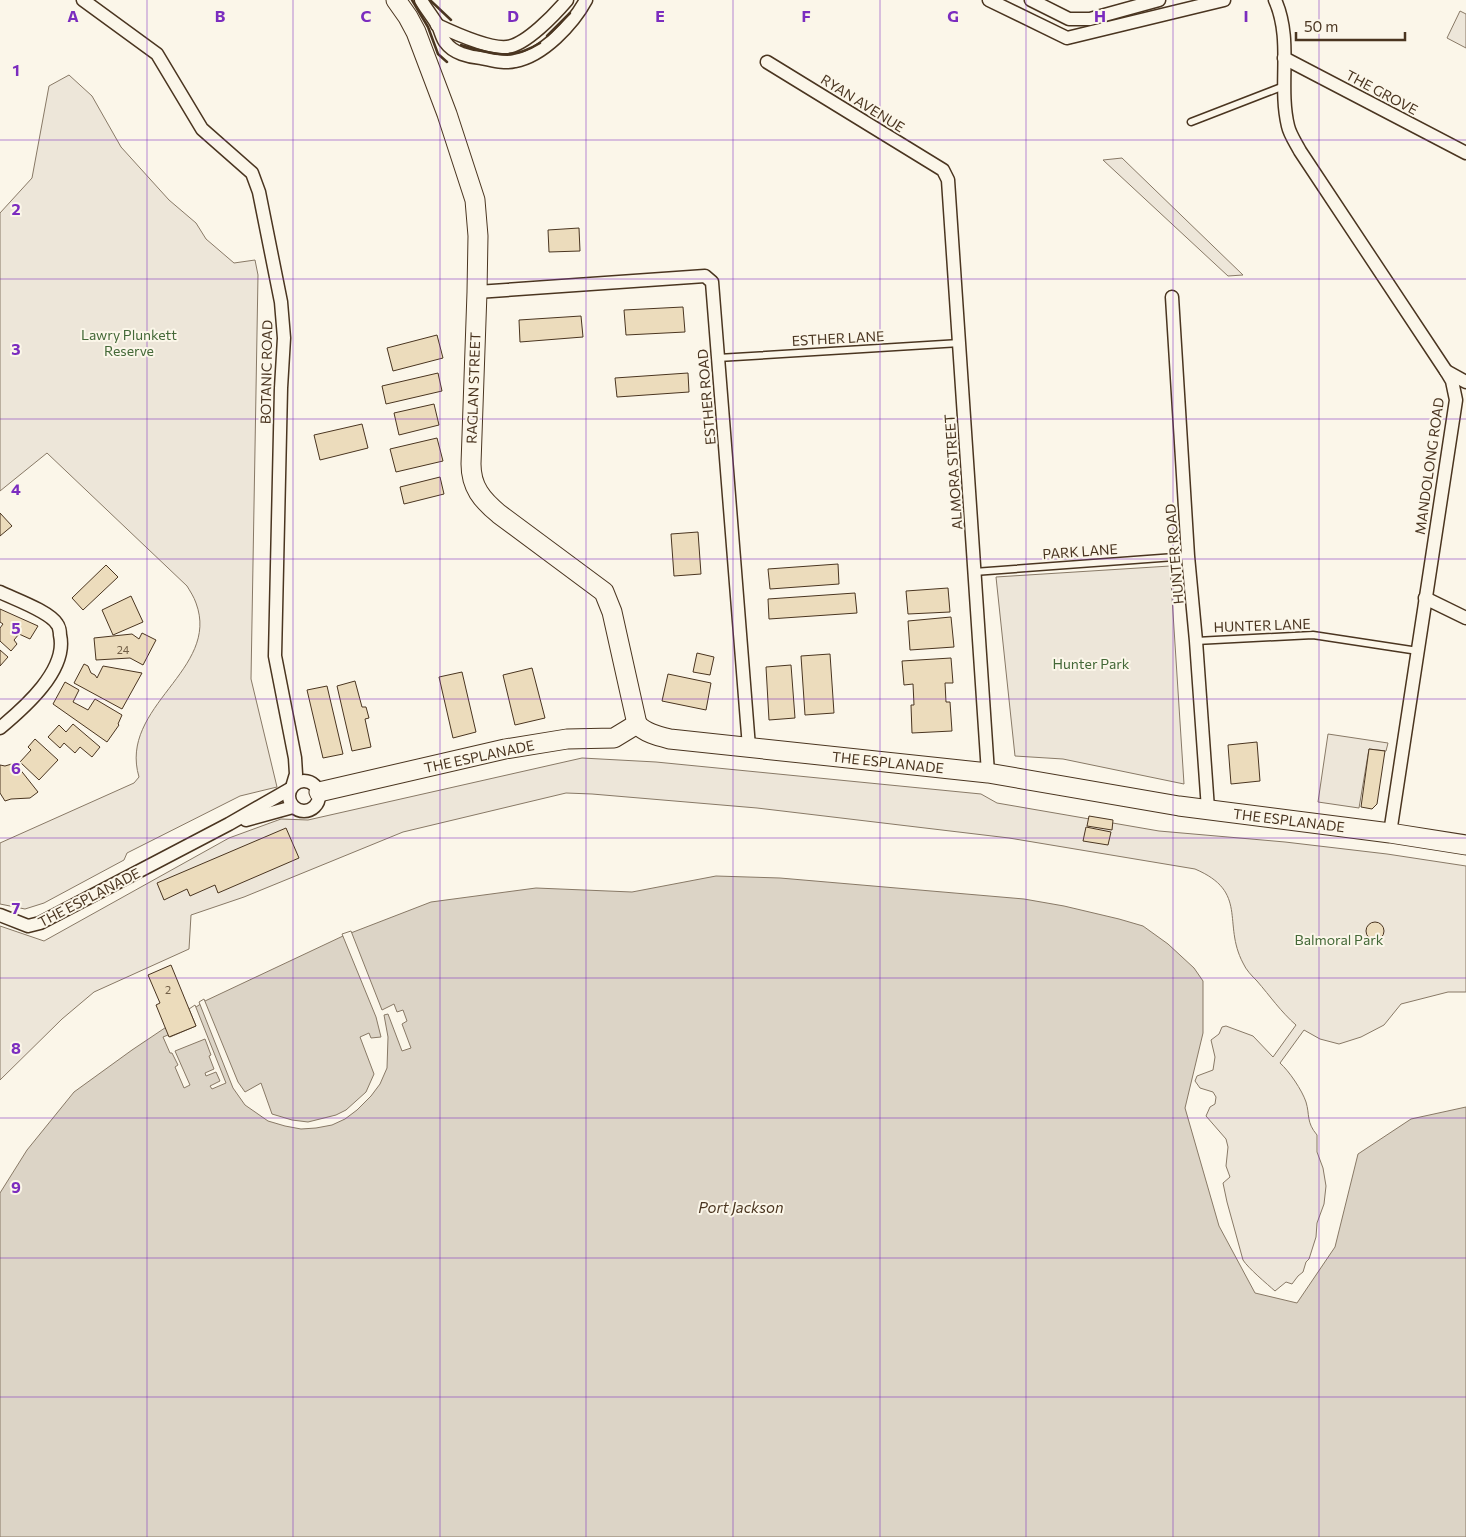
<svg xmlns="http://www.w3.org/2000/svg" width="1466" height="1537" font-family="Commissioner,sans-serif">
<style>
.green{fill:#ede6d9;stroke:#887966}
.water{fill:#dcd4c6;stroke:#887966}
.pier{fill:#fbf6e9;stroke:#887966}
.building{fill:#ecdcbc;stroke:#4a3520}
.lines{fill:none;stroke-linecap:round;stroke-linejoin:round}
.lane-casing{stroke:#4a3520;stroke-width:9}
.street-casing{stroke:#4a3520;stroke-width:15}
.secondary-casing{stroke:#4a3520;stroke-width:21}
.lane{stroke:#fbf6e9;stroke-width:6}
.street{stroke:#fbf6e9;stroke-width:12}
.secondary{stroke:#fbf6e9;stroke-width:19}
.wall{stroke:#4a3520;stroke-width:2.5}
.grid{fill:none;stroke:#7b2cbf;stroke-width:1;stroke-opacity:0.55}
.labels{text-anchor:middle;dominant-baseline:central;stroke-width:4;stroke-linejoin:round;paint-order:stroke}
.number-label{font-size:11px;fill:#725f47}
.street-label{font-size:14px;fill:#4a3520;stroke:#fbf6e9}
.park-label{font-size:14px;fill:#436837;stroke:#fbf6e9}
.water-label{font-size:15px;font-style:italic;fill:#4a3520;stroke:#fbf6e9}
.grid-label{font-size:16px;text-anchor:middle;font-weight:bold;fill:#7b2cbf;stroke:#fbf6e9;stroke-width:4;stroke-linejoin:round;paint-order:stroke}
</style>
<rect width="100%" height="100%" fill="#fbf6e9"/>
<g class="green">
<path d="M1460,11l6,3v34l-19,-10z"/>
<path d="M69,75l23,21 29,51 48,53 27,23 10,16 28,24 21,-3 3,15 -7,404 26,108 -37,9 -113,57 -3,7 -80,43 -19,6 -25,-5v-61l134,-60 5,-6c-21,-71 82,-107 57,-174 -2,-6 -6,-12 -9,-17l-140,-133 -47,38v-278l32,-35 17,-92z"/>
<path d="M1122,158l121,117 -15,1 -125,-116z"/>
<path d="M1170,566l14,218 -121,-25 -48,-3 -19,-179z"/>
<path d="M1328,734l60,9 -2,8 -17,-2 -10,59 -41,-6z"/>
<path d="M582,758l74,4 325,32 16,9 162,28 126,11 102,12 79,12v126h-18l-47,12 -17,21 -23,12 -22,7 -19,-5 -16,-9 -24,33c9,8 22,27 26,39 4,13 0,20 11,33v17l6,16 3,18 -2,18 -7,19 -1,14 -7,22 -3,3 -3,10 -5,4 -6,8 -6,-2 -11,9c-8,-7 -27,-23 -32,-31l-16,-58 -4,-19 7,-6 -4,-11 2,-19 -2,-8 -20,-23 4,-9 5,-3 1,-7 -3,-5 -13,-4 -5,-7 2,-5 16,-6 2,-13 -4,-17 8,-6 3,-7 4,-1 27,10 20,21 23,-32c-15,-13 -26,-29 -39,-44 -5,-5 -11,-11 -14,-18 -21,-40 6,-71 -48,-94l-186,-31 -252,-30 -165,-14 -26,-1 -163,39 -159,65 -53,18 -2,34 -95,43 -32,27 -62,61v-154l44,15 185,-103 52,-19 27,1z"/>
</g>
<path class="water" d="M716,876l64,2 244,21 40,7 55,13 24,7 25,18 26,24 9,13v52l-18,75 34,118 36,67 42,10 38,-56 23,-93 53,-35 55,-12v430h-1466v-344l27,-43 47,-58 58,-42 73,-49 138,-65 88,-34 105,-14 96,4z"/>
<g class="pier">
<path d="M351,931l31,79 12,-6 3,8 6,-2 4,11 -5,3 9,24 -9,3 -14,-37 -4,1 4,22 -1,31 -7,16 -9,12 -14,14 -12,9 -13,6 -16,3 -15,1 -16,-3 -17,-5 -23,-16 -12,-17 -34,-86 5,-3 34,83 7,10 16,-9 11,31 20,6 16,2 28,-7 10,-5 20,-18 8,-18 -14,-37 9,-4 2,5 10,-1 -5,-20 -34,-83z"/>
<path d="M195,1005l31,78 -14,6 -2,-3 10,-5 -4,-9 -10,4 -1,-3 9,-4 -5,-13 2,-1 -6,-16 -30,12 15,34 -6,3 -9,-21 3,-2 -6,-12h-2l-7,-16 5,-2 2,2 26,-11 -7,-17z"/>
</g>
<g class="building">
<path d="M579,228l1,23 -31,1 -1,-22z"/>
<path d="M683,307l2,25 -59,3 -2,-25z"/>
<path d="M581,316l2,21 -63,5 -1,-22z"/>
<path d="M437,335l6,23 -50,13 -6,-23z"/>
<path d="M438,373l4,18 -56,13 -4,-18z"/>
<path d="M688,373l1,19 -72,5 -2,-19z"/>
<path d="M434,404l5,21 -40,10 -5,-22z"/>
<path d="M362,424l6,24 -48,12 -6,-25z"/>
<path d="M437,438l6,23 -47,11 -6,-23z"/>
<path d="M440,477l4,17 -40,10 -4,-17z"/>
<path d="M0,513l12,13 -12,10z"/>
<path d="M698,532l3,42 -27,2 -3,-42z"/>
<path d="M838,564l1,20 -69,5 -2,-20z"/>
<path d="M106,565l12,12 -35,33 -11,-12z"/>
<path d="M948,588l2,24 -42,2 -2,-23z"/>
<path d="M855,593l2,20 -88,6 -1,-20z"/>
<path d="M131,596l12,26 -30,13 -11,-25z"/>
<path d="M0,609l38,17 -8,13 -11,-5 -5,6 3,4 -6,7 -11,-10v-13l3,-4 -3,-2z"/>
<path d="M951,617l3,30 -44,3 -2,-29z"/>
<path d="M142,633l14,7 -13,25 -13,-7 -34,2 -2,-22 38,-4 7,5z"/>
<path d="M0,650l8,7 -8,9z"/>
<path d="M697,653l17,4 -4,18 -17,-3z"/>
<path d="M830,654l4,59 -29,2 -4,-59z"/>
<path d="M951,658l2,25h-8l1,19h4l2,29 -40,2 -1,-28h3l-1,-21 -9,1 -2,-24z"/>
<path d="M84,664l4,2 3,7 4,2 2,3 6,-12 39,7 -20,36 -48,-26z"/>
<path d="M791,665l4,53 -26,2 -3,-53z"/>
<path d="M532,668l13,50 -30,7 -12,-50z"/>
<path d="M462,672l14,60 -23,6 -14,-61z"/>
<path d="M668,674l43,9 -5,27 -44,-9z"/>
<path d="M355,681l7,26h4l3,11 -4,1 6,28 -19,4 -15,-65z"/>
<path d="M65,682l14,8 -6,12 15,8 7,-11 27,16 -4,9 1,1 -12,17 -54,-38z"/>
<path d="M327,686l16,68 -20,4 -16,-68z"/>
<path d="M73,724l27,23 -8,10 -12,-10 -5,6 -11,-10 -4,5 -12,-11 11,-12 7,7z"/>
<path d="M35,739l23,21 -19,20 -19,-18 11,-12 -3,-3z"/>
<path d="M1257,742l3,39 -29,3 -3,-39z"/>
<path d="M1369,749l16,2 -8,53 -5,5 -11,-2z"/>
<path d="M15,763l23,29 -8,6 -19,1 -6,2 -5,-8v-28l5,1z"/>
<path d="M1089,816l24,4 -1,10 -25,-4z"/>
<path d="M1086,827l25,5 -3,13 -25,-4z"/>
<path d="M286,828l13,30 -81,35 -3,-8 -25,11 -3,-7 -23,11 -7,-17z"/>
<circle cx="1375" cy="931" r="9"/>
<path d="M171,965l25,61 -27,11 -13,-32 4,-2 -12,-28z"/>
</g>
<g class="lines">
<defs>
<g id="lane">
<path d="M1191,122l93,-36"/>
<path d="M718,358l242,-15"/>
<path d="M974,572l214,-16"/>
<path d="M1196,641l117,-6 105,16"/>
</g>
<g id="street">
<path d="M83,0l74,54 45,75 50,44 7,19 22,110 3,36 -3,50 -6,268 20,102 1,16 -3,10"/>
<path d="M421,0c5,9 12,17 17,26 3,5 4,13 8,17 7,10 23,14 35,15 11,2 23,6 34,3 28,-5 58,-37 71,-61"/>
<path d="M989,0l78,38 157,-38"/>
<path d="M1031,0l38,19h21l69,-19"/>
<path d="M1275,0c18,40 3,85 13,126 2,9 8,17 12,25l146,220 6,10 4,19 -66,433"/>
<path d="M437,25c17,8 52,24 70,22 19,-2 48,-33 60,-47"/>
<path d="M1284,58l182,95"/>
<path d="M767,62l176,108 5,10 40,593"/>
<path d="M477,292l228,-16 7,6 37,465"/>
<path d="M1172,297l16,259 8,85 12,168"/>
<path d="M1446,371l20,11"/>
<path d="M0,592c14,7 49,19 57,32 2,2 3,8 3,11 8,35 -36,73 -60,93"/>
<path d="M1425,598l41,20"/>
<circle cx="304" cy="796" r="15"/>
<path d="M246,820l47,-13"/>
<path d="M0,915l28,11 12,-3 189,-99 61,-35"/>
</g>
<g id="secondary">
<path d="M396,0l12,17 8,15 31,82 28,86 3,36 -1,56 -6,172c0,23 11,36 28,50l105,78 8,20 25,112"/>
<path d="M637,724c8,9 21,12 33,15l318,34 191,33 211,27 76,12"/>
<path d="M319,792l186,-43 62,-10 47,-1 23,-14"/>
</g>
</defs>
<use href="#lane" class="lane-casing"/>
<use href="#street" class="street-casing"/>
<use href="#secondary" class="secondary-casing"/>
<use href="#lane" class="lane"/>
<use href="#street" class="street"/>
<use href="#secondary" class="secondary"/>
<g class="wall">
<path d="M412,0l16,27 10,27 9,8"/>
<path d="M430,0l21,20"/>
<path d="M547,36l23,-23"/>
<path d="M461,45c30,9 50,16 79,-2"/>
</g>
</g>
<path class="grid" d="M147,0v1537M293,0v1537M440,0v1537M586,0v1537M733,0v1537M880,0v1537M1026,0v1537M1173,0v1537M1319,0v1537M0,140h1466M0,279h1466M0,419h1466M0,559h1466M0,699h1466M0,838h1466M0,978h1466M0,1118h1466M0,1258h1466M0,1397h1466"/>
<g class="labels">
<g class="number-label">
<text x="123" y="649">24</text>
<text x="168" y="989">2</text>
</g>
<g class="street-label">
<text transform="translate(1382 92) rotate(28)">THE GROVE</text>
<text transform="translate(863 103) rotate(32)">RYAN AVENUE</text>
<text transform="translate(838 338) rotate(-3)">ESTHER LANE</text>
<text transform="translate(266 372) rotate(-89)">BOTANIC ROAD</text>
<text transform="translate(473 388) rotate(-88)">RAGLAN STREET</text>
<text transform="translate(706 397) rotate(-95)">ESTHER ROAD</text>
<text transform="translate(1429 466) rotate(-82)">MANDOLONG ROAD</text>
<text transform="translate(953 472) rotate(-94)">ALMORA STREET</text>
<text transform="translate(1080 551) rotate(-4)">PARK LANE</text>
<text transform="translate(1174 554) rotate(-95)">HUNTER ROAD</text>
<text transform="translate(1262 625) rotate(-2)">HUNTER LANE</text>
<text transform="translate(479 756) rotate(-12)">THE ESPLANADE</text>
<text transform="translate(888 762) rotate(6)">THE ESPLANADE</text>
<text transform="translate(1289 820) rotate(7)">THE ESPLANADE</text>
<text transform="translate(89 897) rotate(-27)">THE ESPLANADE</text>
</g>
<g class="park-label">
<text x="129" y="334">Lawry Plunkett<tspan x="129" dy="16">Reserve</tspan></text>
<text x="1091" y="663">Hunter Park</text>
<text x="1339" y="939">Balmoral Park</text>
</g>
<g class="water-label">
<text x="741" y="1207">Port Jackson</text>
</g>
</g>
<g class="grid-label">
<text x="73" y="22">A</text>
<text x="220" y="22">B</text>
<text x="366" y="22">C</text>
<text x="513" y="22">D</text>
<text x="660" y="22">E</text>
<text x="806" y="22">F</text>
<text x="953" y="22">G</text>
<text x="1100" y="22">H</text>
<text x="1246" y="22">I</text>
<text x="16" y="76">1</text>
<text x="16" y="215">2</text>
<text x="16" y="355">3</text>
<text x="16" y="495">4</text>
<text x="16" y="634">5</text>
<text x="16" y="774">6</text>
<text x="16" y="914">7</text>
<text x="16" y="1054">8</text>
<text x="16" y="1193">9</text>
</g>
<path d="M1296 32v8h109v-8" fill="none" stroke="#4a3520" stroke-width="2.5"/>
<text x="1304" y="32" font-size="15" fill="#4a3520" stroke="#fbf6e9" stroke-width="4" paint-order="stroke">50 m</text>
</svg>
